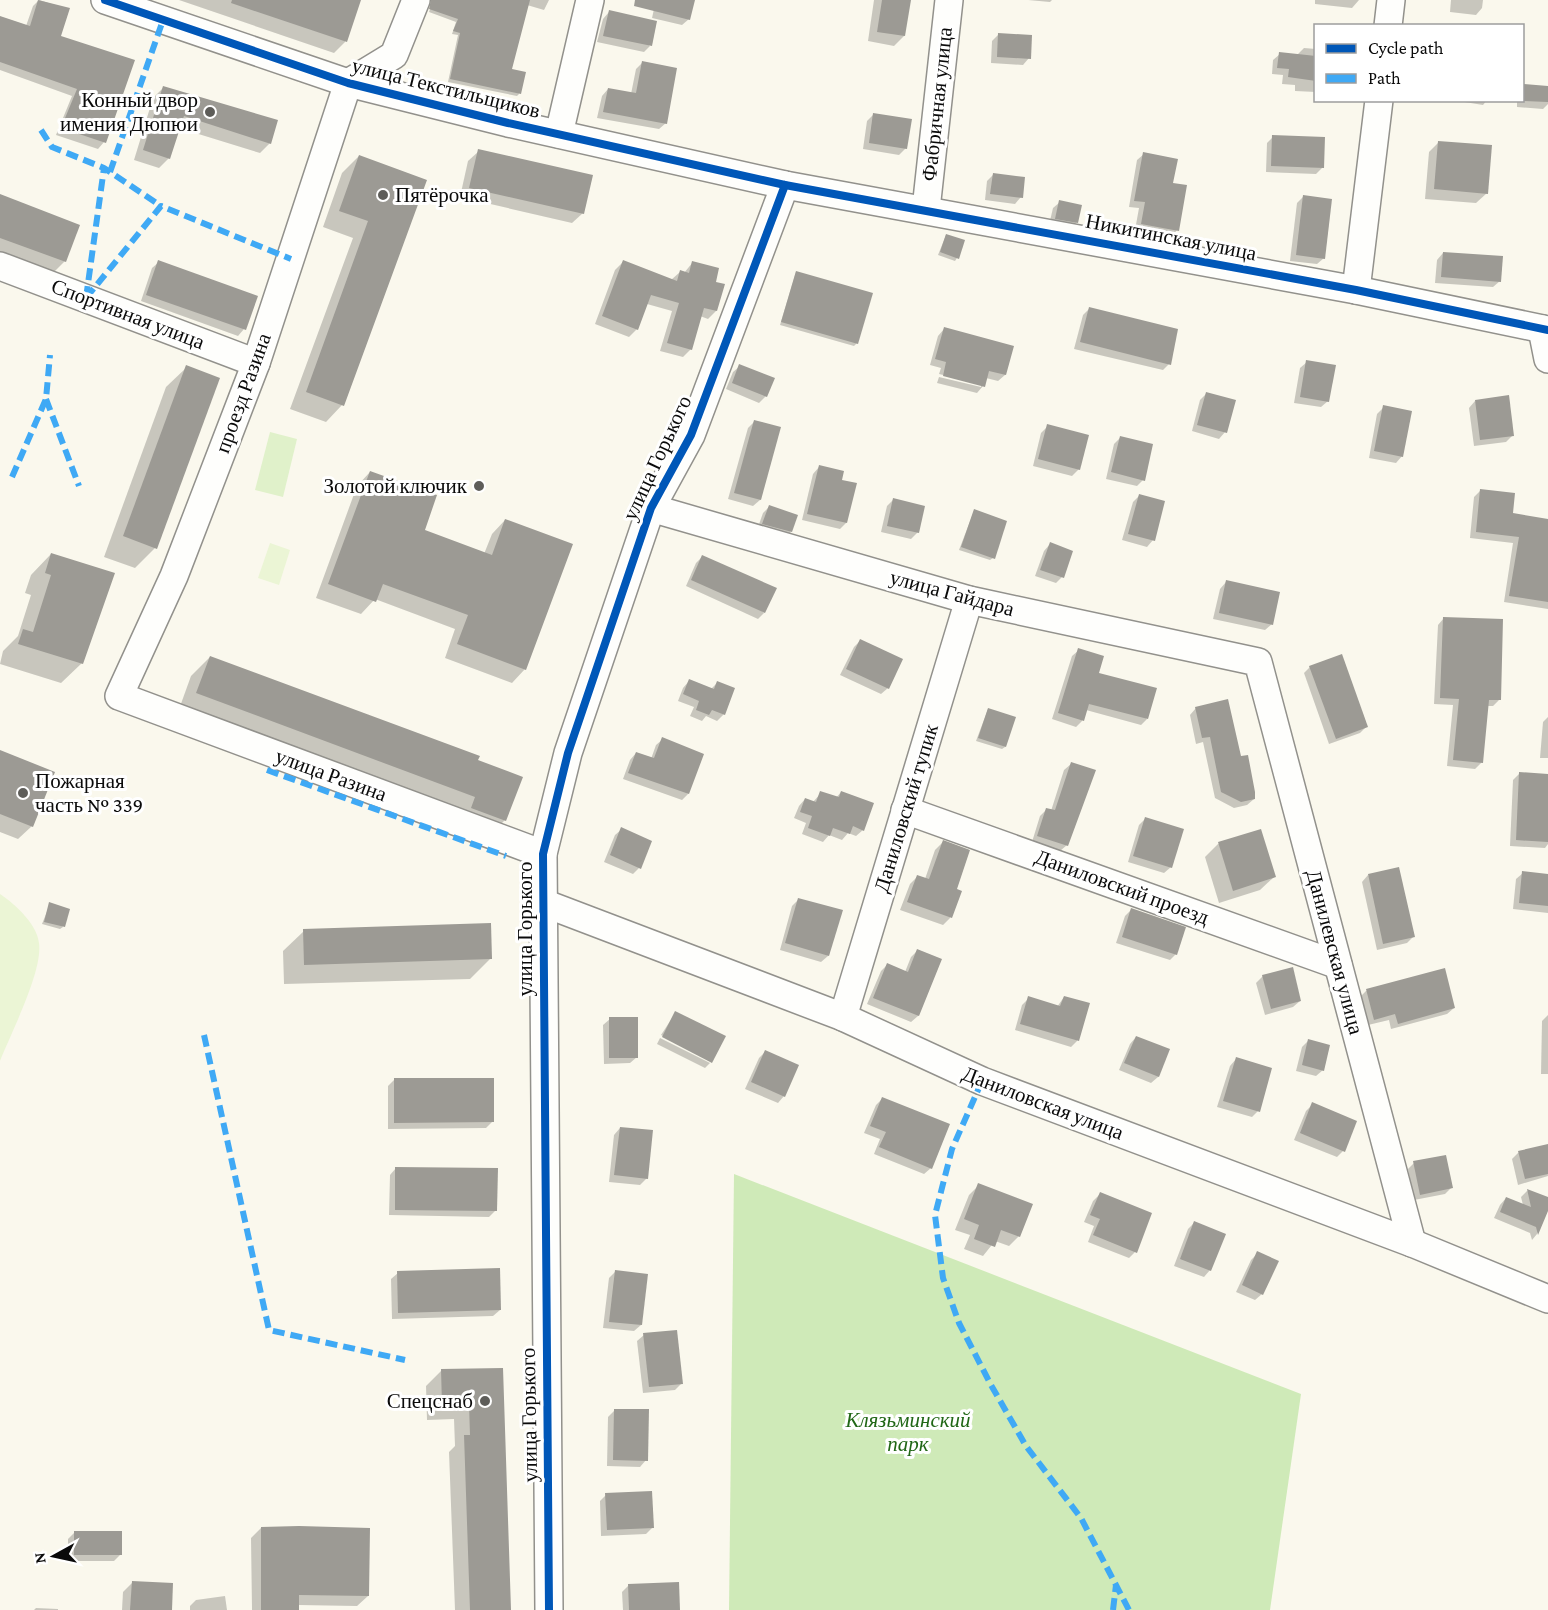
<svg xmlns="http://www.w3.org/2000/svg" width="1548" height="1610" font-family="'Crimson Pro',serif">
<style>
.green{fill:#e0f1ca}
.forest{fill:#cfeab8}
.pitch{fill:#ebf5d5}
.shadow{fill:#0003}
.building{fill:#9c9a94}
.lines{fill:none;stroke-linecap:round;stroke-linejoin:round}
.minor-casing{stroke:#92918c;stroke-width:30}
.minor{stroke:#fefefc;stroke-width:27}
.quiet{stroke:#3fa9f5;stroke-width:6;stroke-dasharray:12 6;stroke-linecap:butt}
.cycleway-casing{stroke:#fff;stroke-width:11}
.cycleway{stroke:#0057b8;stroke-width:8}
.poi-dot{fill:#5e5d59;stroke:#fff;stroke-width:2}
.labels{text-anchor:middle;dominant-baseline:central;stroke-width:6;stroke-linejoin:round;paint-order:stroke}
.street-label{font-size:21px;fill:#0a0a0a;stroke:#fff}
.poi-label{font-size:21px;fill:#0a0a0a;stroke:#fff;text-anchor:end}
.park-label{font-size:21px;font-style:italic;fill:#216716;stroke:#fff}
</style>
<rect width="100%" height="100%" fill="#faf8ed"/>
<path class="green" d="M270,432l27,7 -14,58 -28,-7z"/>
<path class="forest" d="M734,1174l567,220 -31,216h-541z"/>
<g class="pitch">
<path d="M270,543l20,7 -11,35 -21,-7z"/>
<path d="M0,894c15,10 37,30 39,49 4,28 -28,90 -39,118z"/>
</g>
<g class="shadow">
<path d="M39,0l29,9 -9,28 45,105 -6,7 -42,-14 16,-39 -72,-26v-52l26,8 7,-20z"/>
<path d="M179,0h181l-15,42 -11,11z"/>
<path d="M433,0h116l-5,10 -17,-5 -17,65 9,24 -2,2 -69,-14 10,-47 -6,-1 4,-12 -27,-10z"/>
<path d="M656,0h37l-4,19 -7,6 -30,-7z"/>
<path d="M874,0h36l-6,36 -10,10 -26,-5z"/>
<path d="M1028,0h24l-2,2z"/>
<path d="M1315,0h44l-7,8 -37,-4z"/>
<path d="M1451,0h32l-1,8 -6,7 -26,-3z"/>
<path d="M609,12l41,34 -6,6 -47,-10 6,-23z"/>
<path d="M999,34l30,24 -6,7 -32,-2 1,-22z"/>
<path d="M1304,48l12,1v43l-21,-1v-6l-13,-1 1,-9 -11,-1 1,-14 7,-6h18z"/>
<path d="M642,63l24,60 -7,6 -62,-11 5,-22 6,-7 23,5 5,-25z"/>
<path d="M1525,86l23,2v16l-5,5 -26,-2v-7h5z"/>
<path d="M163,88l107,55 -10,10 -81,-25 -10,30 -10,10 -25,-8 19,-62z"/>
<path d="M1452,100h35l-4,5z"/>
<path d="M873,115l33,33 -7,7 -36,-6 4,-28z"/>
<path d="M1273,137l50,30 -7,7 -50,-2 1,-29z"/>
<path d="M1439,142l48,51 -11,10 -51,-4 4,-47z"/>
<path d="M479,151l104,62 -11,10 -112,-26 8,-36z"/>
<path d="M1144,154l33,76 -6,7 -36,-7 4,-22 -10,-1 8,-47z"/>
<path d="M359,156l66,24 -83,225 -16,17 -36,-13 63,-171 -30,-11 19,-54z"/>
<path d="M994,174l27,23 -6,7 -30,-4 2,-19z"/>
<path d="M0,196l65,65 -20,20 -45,-16z"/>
<path d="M1303,197l21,61 -7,6 -27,-3 7,-58z"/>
<path d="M1060,202l17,20 -7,7 -21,-4 4,-17z"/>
<path d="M946,235l11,23 -2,3 -17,-6z"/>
<path d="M1443,253l57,28 -7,6 -58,-4 2,-23z"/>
<path d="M159,262l85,67 -6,7 -97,-35 11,-33z"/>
<path d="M623,262l48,18 9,-8 4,1 9,-11 21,21 2,28 -8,8 -8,-3 -9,33 -8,8 -23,-6 12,-40 -25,-7 -10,25 -8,8 -34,-13 20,-54z"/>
<path d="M796,272l61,71 -3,3 -74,-21z"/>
<path d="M1089,309l80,55 -6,6 -89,-21 9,-34z"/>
<path d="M944,329l68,18 -7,28 -7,6 -12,-3 -3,8 -6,7 -40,-10 2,-6 42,10v-3l-42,-10 2,-6 -11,-3 8,-29z"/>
<path d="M1307,362l21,39 -7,6 -27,-4 6,-35z"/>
<path d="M740,366l26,30 -7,7 -33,-14 7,-17z"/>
<path d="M187,367l-32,181 -20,20 -31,-11 62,-170z"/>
<path d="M1207,393l18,39 -6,7 -27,-8 8,-31z"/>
<path d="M1475,401l38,34 -7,7 -32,4 -5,-38z"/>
<path d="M1384,407l18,49 -6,7 -27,-5 8,-44z"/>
<path d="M755,421l5,79 -7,6 -25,-7 20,-71z"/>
<path d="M1048,426l31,43 -7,7 -39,-10 8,-33z"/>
<path d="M1121,437l22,43 -6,6 -31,-7 8,-35z"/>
<path d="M819,467l21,14 6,42 -6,6 -38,-9 11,-46z"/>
<path d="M370,472l53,59 61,23 8,-20 13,-14 20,149 -13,14 -67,-25 10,-29 -80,-30 -14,15 -45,-16 41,-112z"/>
<path d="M1480,491l31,23 37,7v88l-44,-7 9,-59 -43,-5 4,-41z"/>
<path d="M1139,496l14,44 -6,7 -25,-7 11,-38z"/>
<path d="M893,500l25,32 -7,7 -30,-7 6,-26z"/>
<path d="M769,507l22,25 -7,6 -27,-8 6,-17z"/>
<path d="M974,511l19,47 -3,2 -31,-10z"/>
<path d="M1050,544l12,33 -6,6 -21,-7 9,-25z"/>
<path d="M51,554l31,109 -21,20 -61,-19 3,-13 15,-15 13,-41 -6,-2 6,-18z"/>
<path d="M703,556l61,57 -6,6 -72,-33 10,-23z"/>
<path d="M1226,582l46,42 -7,6 -52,-11 7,-30z"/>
<path d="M1444,618l55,82 -6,6h-6l-5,56 -7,7 -28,-3 6,-61 -19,-1 4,-79z"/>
<path d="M860,641l28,47 -7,6 -41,-19 14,-28z"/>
<path d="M1079,650l18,24 50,45 -6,6 -55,-15 -4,11 -6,6 -24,-8 20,-63z"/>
<path d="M210,657l266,104 29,59 -19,19 -308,-127 13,-36z"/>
<path d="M1310,667l56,60 -6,6 -31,11 -25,-71z"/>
<path d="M689,681l22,8 6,-6 7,31 -7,7 -11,-5 -4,5 -12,-5 4,-9 -16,-6 5,-13z"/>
<path d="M1196,708l44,50 14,41 -7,6 -13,3 -19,-10 -12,-56 -7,2 -6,-29z"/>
<path d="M988,709l17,38 -3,2 -26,-8z"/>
<path d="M1548,717v41h-8l3,-36z"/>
<path d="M663,739l25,55 -6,6 -59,-21 7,-19 6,-7 15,6 5,-14z"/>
<path d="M0,752l32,74 -14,13 -18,-7z"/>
<path d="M1071,764l-4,81 -7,6 -28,-9 8,-26 7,-7 4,2 13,-41z"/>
<path d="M1520,773l28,2v69l-3,4 -35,-2 3,-66z"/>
<path d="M841,792l22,38 -7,6 -8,-3 -6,7 -13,-5 -6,7 -21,-8 4,-11 -12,-5 5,-12 6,-7 8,3 8,-9 15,5z"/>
<path d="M1145,819l26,48 -7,6 -36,-11 11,-37z"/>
<path d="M622,829l17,39 -6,6 -29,-12 11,-27z"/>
<path d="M1260,831l14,46 -14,13 -41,13 -14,-46 13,-13z"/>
<path d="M943,842l12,48 5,2 -10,26 -7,7 -43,-15 10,-26 8,-8 7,3 10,-29z"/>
<path d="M1523,873l25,2v38l-35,-4 3,-30z"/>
<path d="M1368,875l45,62 -6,6 -30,7 -15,-68z"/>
<path d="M799,899l29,57 -7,6 -41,-12 12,-44z"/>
<path d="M50,904l13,23 -3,2 -18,-5z"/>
<path d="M1132,909l44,45 -6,6 -54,-17 9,-27z"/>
<path d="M304,931l187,27 -21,21 -186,5 -1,-33z"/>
<path d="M918,950l23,10 -23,56 -7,6 -44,-18 14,-33 6,-6 18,7 6,-15z"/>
<path d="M1444,970l10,38 -7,6 -56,15 -2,-9 -21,5 -8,-28 6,-6z"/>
<path d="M1263,976l37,25 -7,6 -28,8 -9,-32z"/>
<path d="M1064,997l24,7 -11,37 -6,6 -56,-17 7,-25 7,-7 28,9z"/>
<path d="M676,1012l35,49 -50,-26z"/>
<path d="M1548,1015v59h-7l1,-53z"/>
<path d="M610,1019l27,38 -7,6 -26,1 -1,-39z"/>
<path d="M1136,1037l32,13 -10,27 -7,6 -32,-13 11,-26z"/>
<path d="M660,1038l50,25 -5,5 -48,-24z"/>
<path d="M1308,1041l15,29 -7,6 -20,-5 6,-24z"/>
<path d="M765,1052l19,44 -6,7 -33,-14 14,-31z"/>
<path d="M1236,1059l22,52 -6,6 -35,-10 13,-41z"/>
<path d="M394,1080l98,42 -6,6 -98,1v-43z"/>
<path d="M882,1099l49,69 -7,6 -50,-20 6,-15 -16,-6 12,-28z"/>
<path d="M1313,1104l30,47 -6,6 -43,-17 12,-29z"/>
<path d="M620,1128l27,50 -7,7 -31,-3 5,-47z"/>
<path d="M1546,1146l2,30 -30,9 -6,-26 6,-6z"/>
<path d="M1414,1163l38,24 -7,7 -31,6 -6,-31z"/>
<path d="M396,1168l100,42 -7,7 -100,-2 1,-40z"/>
<path d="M979,1185l40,51 -10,10 -14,-5 -12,15 -19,-7 6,-14 -15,-5 14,-35z"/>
<path d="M1527,1191l21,8v8l-11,27 -5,6 -2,-7 -36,-15 6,-13 6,-7 17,7 -2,-8z"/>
<path d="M1100,1194l35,58 -6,6 -41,-16 6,-16 -10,-4 9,-21z"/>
<path d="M1194,1223l16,47 -6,7 -30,-11 14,-37z"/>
<path d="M1258,1253l4,41 -7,6 -19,-8 15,-32z"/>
<path d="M615,1272l26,53 -7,6 -31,-3 6,-50z"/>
<path d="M398,1273l102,37 -7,6 -101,3 -1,-40z"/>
<path d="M644,1335l38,48 -7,7 -32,3 -6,-52z"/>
<path d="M502,1369l8,241h-55l-6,-158 6,-6 -1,-27 -27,1 -1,-34 15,-15z"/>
<path d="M615,1410l31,50 -6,7 -33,-1 1,-49z"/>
<path d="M606,1495l47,32 -7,7 -45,2 -1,-35z"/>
<path d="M261,1528l107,68 -11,10 -59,-1v5h-46l-1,-72z"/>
<path d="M75,1532l46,22 -7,7h-46v-22z"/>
<path d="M132,1583l38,27h-48l1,-18z"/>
<path d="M628,1586l51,24h-56l-1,-18z"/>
<path d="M225,1596l2,14h-37v-4l6,-6z"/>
<path d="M36,1608l22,1v1h-24z"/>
</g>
<g class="building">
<path d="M38,0l32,8 -9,28 74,24 -29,83 -45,-15 16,-39 -77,-27v-46l30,10z"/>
<path d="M232,0h129l-14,42 -116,-39z"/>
<path d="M431,0h99l-18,69 14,3 -5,22 -71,-15 10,-46 -7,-2 5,-12 -29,-10z"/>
<path d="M635,0h60l-5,20 -56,-14z"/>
<path d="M882,0h29l-6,36 -28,-4z"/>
<path d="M609,10l48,11 -5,25 -49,-10z"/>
<path d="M998,33l34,2 -1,24 -34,-2z"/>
<path d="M1279,52l37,4v25l-28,-4 1,-8 -12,-1z"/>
<path d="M642,61l35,7 -10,56 -64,-12 5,-24 28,5z"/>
<path d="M1524,84l24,2v16l-25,-1z"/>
<path d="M163,86l115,34 -7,24 -87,-28 -14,43 -27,-9z"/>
<path d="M873,113l39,6 -5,30 -38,-6z"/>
<path d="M1272,135l53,2 -1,31 -53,-2z"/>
<path d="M1438,141l54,4 -4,49 -54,-5z"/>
<path d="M478,149l115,26 -9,39 -115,-26z"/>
<path d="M1143,152l35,7 -5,24 14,2 -8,46 -38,-7 4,-22 -11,-1z"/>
<path d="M359,155l68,25 -83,226 -38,-14 62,-171 -29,-10z"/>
<path d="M993,173l32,4 -2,21 -33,-4z"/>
<path d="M0,194l80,31 -14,37 -66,-24z"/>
<path d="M1303,195l29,4 -7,60 -29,-4z"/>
<path d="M1059,200l23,5 -4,18 -23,-4z"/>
<path d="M946,234l19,6 -6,19 -19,-7z"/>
<path d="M1443,252l60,4 -2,26 -60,-5z"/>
<path d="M158,260l100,36 -12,34 -100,-35z"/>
<path d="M623,260l54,21 3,-11 9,3 3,-12 27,7 -3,14 9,2 -8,27 -13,-3 -12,42 -25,-7 12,-40 -28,-8 -13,35 -36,-14z"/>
<path d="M796,271l77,22 -15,51 -77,-22z"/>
<path d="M1089,307l89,22 -7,36 -91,-23z"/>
<path d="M944,327l70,19 -8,29 -17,-4 -4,16 -42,-11 3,-14 -11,-3z"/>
<path d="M1306,360l30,5 -7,37 -29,-5z"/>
<path d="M739,364l36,14 -8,19 -35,-14z"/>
<path d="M186,365l34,13 -63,171 -34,-13z"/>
<path d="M1206,392l30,8 -9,33 -30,-8z"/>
<path d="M1509,395l5,41 -34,4 -5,-40z"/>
<path d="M1383,405l29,6 -9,46 -29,-6z"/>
<path d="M754,420l27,7 -20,73 -27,-7z"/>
<path d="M1047,424l42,11 -9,35 -42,-11z"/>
<path d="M1120,436l33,8 -8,37 -34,-9z"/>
<path d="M819,465l25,6 -2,9 15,3 -10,40 -40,-9z"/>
<path d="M370,471l67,24 -12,35 67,25 13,-36 68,25 -47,126 -69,-26 11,-29 -85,-31 -7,18 -48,-18z"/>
<path d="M1480,489l35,4 -2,20 35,6v83l-39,-6 10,-59 -43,-5z"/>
<path d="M1139,494l26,7 -10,40 -27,-7z"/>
<path d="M893,498l32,8 -6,27 -32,-7z"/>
<path d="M769,505l29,10 -6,17 -30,-8z"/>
<path d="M974,509l33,12 -12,38 -34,-12z"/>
<path d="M1050,542l23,9 -9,27 -24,-8z"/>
<path d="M51,553l64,20 -32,91 -65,-20 5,-15 10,3 18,-57 -6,-2z"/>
<path d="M702,555l75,33 -12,25 -74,-33z"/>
<path d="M1226,580l54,12 -7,33 -54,-12z"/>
<path d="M1443,617l60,2 -2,81h-12l-6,63 -30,-3 6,-61 -19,-1z"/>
<path d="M860,639l43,20 -14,30 -43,-20z"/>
<path d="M1078,648l26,8 -5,17 58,15 -9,31 -59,-15 -5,17 -26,-8z"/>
<path d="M1342,654l26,73 -32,12 -27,-73z"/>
<path d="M210,656l270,100 -2,4 45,17 -17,44 -35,-13 4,-11 -279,-104z"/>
<path d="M689,679l25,10 3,-8 18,7 -10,27 -13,-5 -3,5 -13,-5 3,-9 -16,-7z"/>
<path d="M1228,699l13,57 7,-1 7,37v7l-14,3 -20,-10 -11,-55 -8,1 -7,-31z"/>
<path d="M988,708l28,9 -10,30 -28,-9z"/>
<path d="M662,737l42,17 -15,40 -61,-21 8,-21 18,6z"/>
<path d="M0,750l55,22 -22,55 -33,-13z"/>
<path d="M1071,762l25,8 -28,76 -31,-10 9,-28 9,2z"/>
<path d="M1519,772l29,2v68l-32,-2z"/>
<path d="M820,791l19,6 2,-6 33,12 -10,28 -11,-5 -3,8 -17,-6 -3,8 -22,-8 4,-12 -12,-4 5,-14 11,4z"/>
<path d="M1145,817l39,12 -12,39 -39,-12z"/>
<path d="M621,827l31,14 -11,28 -31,-14z"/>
<path d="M1261,829l15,48 -43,14 -15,-49z"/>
<path d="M943,840l27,10 -13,39 5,2 -10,27 -45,-16 10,-27 12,4z"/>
<path d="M1399,867l16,70 -32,7 -15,-70z"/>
<path d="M1522,871l26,3v32l-29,-3z"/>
<path d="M798,898l45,12 -14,46 -44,-13z"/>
<path d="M49,902l21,7 -5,18 -21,-5z"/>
<path d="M1131,908l55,19 -9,28 -55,-18z"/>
<path d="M491,923l1,36 -188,6 -1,-36z"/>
<path d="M917,949l25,10 -23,57 -46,-18 14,-35 21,9z"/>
<path d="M1293,967l8,34 -30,8 -9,-34z"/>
<path d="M1445,968l10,40 -57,16 -3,-10 -21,6 -8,-31z"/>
<path d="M1028,996l32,10 4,-10 26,7 -11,38 -59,-17z"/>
<path d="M675,1011l51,25 -14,27 -50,-26z"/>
<rect x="609" y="1017" width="29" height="41"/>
<path d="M1136,1036l34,13 -11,28 -35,-14z"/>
<path d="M1308,1039l22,6 -6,26 -22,-6z"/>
<path d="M765,1050l34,15 -14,32 -34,-15z"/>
<path d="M1236,1057l36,11 -12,44 -37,-11z"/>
<path d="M394,1078h100v44l-100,1z"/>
<path d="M882,1097l68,27 -18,45 -53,-22 7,-15 -16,-6z"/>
<path d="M1312,1102l45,19 -12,31 -45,-19z"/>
<path d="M620,1127l33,3 -5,49 -34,-4z"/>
<path d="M1548,1144v30l-23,5 -7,-28z"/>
<path d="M1446,1155l7,33 -33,7 -7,-34z"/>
<path d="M395,1167l103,1 -1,43 -102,-1z"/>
<path d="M978,1183l55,21 -13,33 -19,-7 -6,17 -21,-8 5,-14 -15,-6z"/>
<path d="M1527,1189l21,8v14l-10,24 -2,-8 -36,-15 6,-15 25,10z"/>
<path d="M1100,1192l52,21 -15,40 -44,-18 7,-16 -10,-4z"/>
<path d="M1194,1221l32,13 -15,37 -31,-12z"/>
<path d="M1257,1251l22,10 -16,34 -21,-10z"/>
<path d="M500,1268l1,42 -103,3 -1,-42z"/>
<path d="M615,1270l33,4 -6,51 -33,-3z"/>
<path d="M677,1330l6,54 -34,3 -6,-54z"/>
<path d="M503,1368l8,242h-41l-6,-175h6l-1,-31 -27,1 -1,-36z"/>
<path d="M614,1409h35l-1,52 -35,-1z"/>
<path d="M652,1491l2,37 -47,2 -2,-37z"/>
<path d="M299,1526l71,2 -1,68 -70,-1v15h-38v-83z"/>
<rect x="74" y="1531" width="48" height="24"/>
<path d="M132,1581l41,2 -1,27h-42z"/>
<path d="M679,1582l1,28h-51l-1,-26z"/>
</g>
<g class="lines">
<defs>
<g id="minor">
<path d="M105,0l243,83 160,40 277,62 571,105 192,40"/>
<path d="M416,0l-22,55 -46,28 -92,280 -82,213 -55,120 424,158"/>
<path d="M1388,26l3,-26"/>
<path d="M559,134l31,-134"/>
<path d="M926,209l23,-209"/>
<path d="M0,266l256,97"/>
<path d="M1356,290l23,-190"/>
<path d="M1542,329l6,30"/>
<path d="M651,508l318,92 289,62 154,581"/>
<path d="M905,810l433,155"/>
<path d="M541,902l302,115 139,64 430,162 136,56"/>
<path d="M843,1017l126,-417"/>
<path d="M549,1610l-6,-756 25,-101 83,-245 40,-73 94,-250"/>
</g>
</defs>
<use href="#minor" class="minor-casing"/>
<use href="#minor" class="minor"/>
<g class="quiet">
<path d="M41,130l11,17 52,21 57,38"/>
<path d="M110,172l53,-152"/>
<path d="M86,298l75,-92 130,53"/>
<path d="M86,298l18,-130"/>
<path d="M46,399l33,87"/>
<path d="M12,477l34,-78 4,-44"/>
<path d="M267,770l239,86"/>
<path d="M204,1035l65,295 136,30"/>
<path d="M982,1081l-30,68 -17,66 8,63 16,45 32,62 35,61 55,72 48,92"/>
<path d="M1113,1610l3,-25"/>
</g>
<defs>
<g id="cycleway">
<path d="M105,0l243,83 160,40 277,62 571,105 192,40"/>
<path d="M549,1610l-6,-756 25,-101 83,-245 40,-73 94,-250"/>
</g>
</defs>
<use href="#cycleway" class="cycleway-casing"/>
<use href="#cycleway" class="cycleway"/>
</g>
<g class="poi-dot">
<circle cx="210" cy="112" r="6"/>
<circle cx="383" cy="195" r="6"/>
<circle cx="479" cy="486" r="6"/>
<circle cx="23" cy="793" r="6"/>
<circle cx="485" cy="1401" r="6"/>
</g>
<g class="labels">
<g class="street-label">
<text transform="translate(446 88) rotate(14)">улица Текстильщиков</text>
<text transform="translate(937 104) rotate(-84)">Фабричная улица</text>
<text transform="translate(1171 237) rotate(11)">Никитинская улица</text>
<text transform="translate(128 314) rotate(21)">Спортивная улица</text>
<text transform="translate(243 393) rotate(-70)">проезд Разина</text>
<text transform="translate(657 458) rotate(-65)">улица Горького</text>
<text transform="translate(952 593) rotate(15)">улица Гайдара</text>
<text transform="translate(331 775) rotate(20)">улица Разина</text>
<text transform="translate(906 808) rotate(-73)">Даниловский тупик</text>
<text transform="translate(1122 887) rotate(20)">Даниловский проезд</text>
<text transform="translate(525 929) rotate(-90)">улица Горького</text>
<text transform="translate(1335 952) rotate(75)">Данилевская улица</text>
<text transform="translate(1043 1103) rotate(21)">Даниловская улица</text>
<text transform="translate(529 1415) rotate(-91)">улица Горького</text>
</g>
<g class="poi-label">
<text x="198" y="100">Конный двор<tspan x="198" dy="24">имения Дюпюи</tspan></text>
<text x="395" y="195" text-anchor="start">Пятёрочка</text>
<text x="467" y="486">Золотой ключик</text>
<text x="35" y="781" text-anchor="start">Пожарная<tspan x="35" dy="24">часть № 339</tspan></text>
<text x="473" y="1401">Спецснаб</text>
</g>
<g class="park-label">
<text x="908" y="1420">Клязьминский<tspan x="908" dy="24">парк</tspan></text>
</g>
</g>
<rect x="1314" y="24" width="210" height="78" fill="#ffffff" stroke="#9d9d9d" stroke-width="1.5"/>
<rect x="1326" y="44" width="30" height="9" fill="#0057b8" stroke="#9d9d9d" stroke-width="1.5"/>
<text x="1368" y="54" font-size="18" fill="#0a0a0a">Cycle path</text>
<rect x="1326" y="74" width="30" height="9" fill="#3fa9f5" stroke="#9d9d9d" stroke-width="1.5"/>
<text x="1368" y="84" font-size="18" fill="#0a0a0a">Path</text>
<g transform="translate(54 1556) rotate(262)" stroke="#ffffff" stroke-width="4.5" paint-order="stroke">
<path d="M0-4.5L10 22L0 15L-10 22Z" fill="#0a0a0a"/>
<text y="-9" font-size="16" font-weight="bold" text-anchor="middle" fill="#0a0a0a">N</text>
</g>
</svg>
